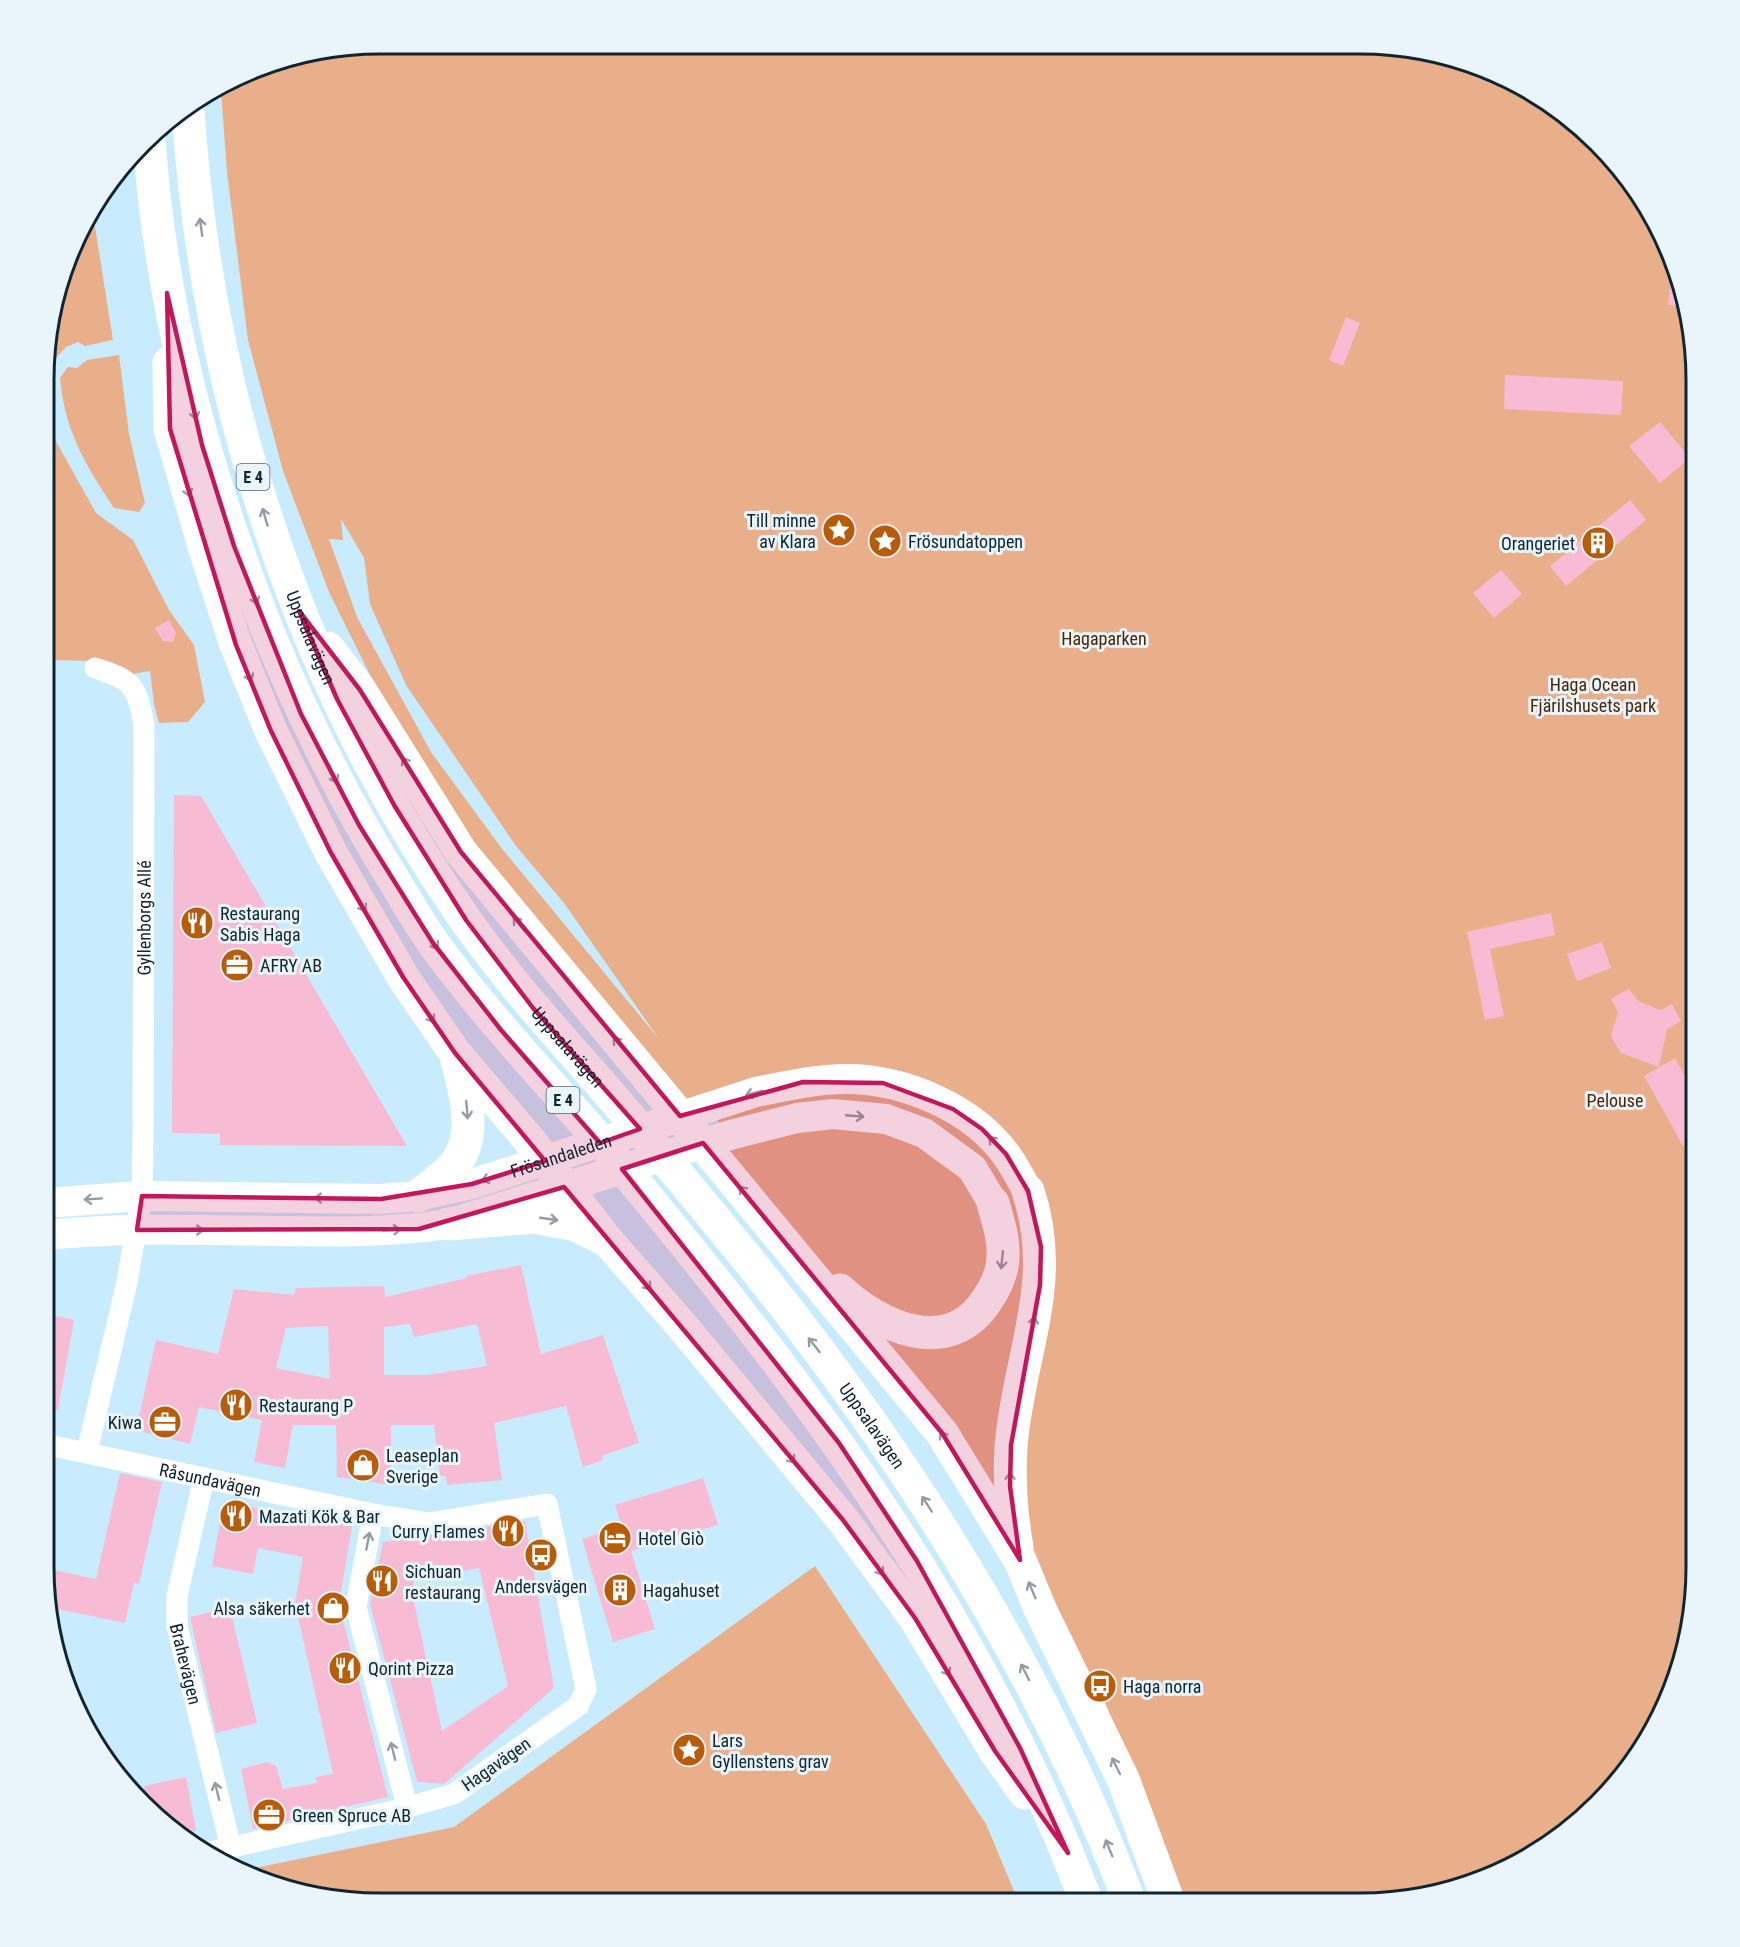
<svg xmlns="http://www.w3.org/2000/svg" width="1740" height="1947" font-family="'Roboto Condensed',sans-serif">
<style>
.green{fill:#e9af8b;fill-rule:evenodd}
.building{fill:#f7bcd4;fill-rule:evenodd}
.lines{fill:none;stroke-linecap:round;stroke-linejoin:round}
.minor{stroke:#fff;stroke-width:21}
.secondary{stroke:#fff;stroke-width:30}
.motorway{stroke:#fff;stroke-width:33}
.oneway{stroke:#939da3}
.marked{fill:#c2185b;fill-opacity:0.2;stroke:#c2185b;stroke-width:4.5;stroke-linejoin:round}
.labels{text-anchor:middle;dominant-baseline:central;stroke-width:6;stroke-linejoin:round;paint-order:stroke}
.shield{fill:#e9f5fb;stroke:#50646e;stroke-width:1.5}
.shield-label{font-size:16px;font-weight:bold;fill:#0f2632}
.poi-label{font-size:18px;fill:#0f2632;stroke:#e9f5fb;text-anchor:start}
.street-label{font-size:18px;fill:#0f2632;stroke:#e9f5fb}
.park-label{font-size:18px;fill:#4e2402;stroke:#e9f5fb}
.rim{fill:none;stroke:#0f2632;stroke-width:3}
</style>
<rect width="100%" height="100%" fill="#c9ebfe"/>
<g class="green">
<path d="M380,44l1023,2 125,43 70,53 42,52 39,78 17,87v1229l-11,66 -33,81 -39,54 -67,58 -78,39 -87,17h-195l-40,-107 -54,-123 -5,3 -45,-88 -317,-440 10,-3 -33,-47 -17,4 -208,-250 -106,-175 -42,-85 -46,-121 -35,-131 -21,-168 -6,-81 51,-30zM341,519l23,39 6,46 36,81 110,161 48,57 95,136 -156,-189 -72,-98 -74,-135 -28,-78 14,1z"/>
<path d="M92,208l21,132 -28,6 -7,-4 -12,5 -20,22v-33z"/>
<path d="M119,355l10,79 16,69 -6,9 -25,-4c-29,-44 -49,-76 -54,-130l8,-11 9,1 10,-8z"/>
<path d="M46,402l7,34 43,77 37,27 36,70 25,35 11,57 -17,20 -29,1 -5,-19 -4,-33 -18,3 -38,-13 -48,-1z"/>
<path d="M815,1566l171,258 33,79h-660l-66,-11 -52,-21 213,-44z"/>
</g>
<g class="building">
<path d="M1673,260l6,12 6,34 -17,-1z"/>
<path d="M1346,317l14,6 -17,43 -14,-6z"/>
<path d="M1505,375l118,6 -2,34 -117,-6z"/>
<path d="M1660,422l30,36 -30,25 -31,-37z"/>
<path d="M1630,500l16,20 -80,66 -16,-20z"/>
<path d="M1501,570l21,24 -28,24 -21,-25z"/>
<path d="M169,620l7,13 -3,9 -10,-1 -8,-13z"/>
<path d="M174,795l27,1 206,350 -187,-1v-11l-48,-1z"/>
<path d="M1551,913l4,22 -65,14 14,67 -19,4 -18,-88z"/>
<path d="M1602,942l9,26 -34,13 -10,-27z"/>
<path d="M1629,989l9,12 22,9 12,-6 9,17 -14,8 -8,38 -38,-14 -10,-17 7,-24 -7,-13z"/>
<path d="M1675,1058l21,38v43l-13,7 -39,-70z"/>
<path d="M521,1265l20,89 62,-19 36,108 -37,13 1,4 -20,7 -17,-61 -72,17 8,57 -55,5 -1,-9h-6l-6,-51h-43v60l-54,-8 -1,-52h-43l-8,43 -31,-6 8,-42 -63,-13 -9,37 -54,-14 20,-90 62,14 16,-65 60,6 2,-7 88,-2 1,11 82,-19 -1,-2zM410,1324l4,13 63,-13 10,42 -60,9h-43v-48zM328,1326l2,53 -54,-11 10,-40z"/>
<path d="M45,1314l29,6 -16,90 -13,-2z"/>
<path d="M120,1473l42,9 -23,102 -5,-1 -9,40 -77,-16 -4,-39 52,11z"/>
<path d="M703,1478l15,47 -87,26 24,78 -42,13 -31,-103 40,-12 -7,-22z"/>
<path d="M224,1502l128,24 -13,78 49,193 -135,32 -12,-60 26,-7 9,4 7,23 34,-6 -1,-6 17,-3 -38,-171 8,-46 -45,-9 -5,26 -41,-8z"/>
<path d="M525,1521l29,167 -110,96 -27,-2 -47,-178 13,-62zM479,1568l29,118 -66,45 -30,-138 2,-13z"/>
<path d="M230,1607l27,116 -41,10 -26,-116z"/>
<path d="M186,1777l10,53 -16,4 -32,-24 -4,-24z"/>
</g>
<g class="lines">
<g class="minor">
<path id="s1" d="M44,1444l329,70 56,9 118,-19 39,185 -8,17 -124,88 -56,16 -193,43"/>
<path id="s2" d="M87,1452l40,-170 15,-86 1,-60 1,-412c-8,-39 -11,-44 -49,-56"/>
<path id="s3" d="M204,1478l-27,118v30l54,222"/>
<path d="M373,1514l-17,93 51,200"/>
</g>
<g class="secondary">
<path id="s4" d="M45,1203l97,-7 239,3 37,-3 54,-12 284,-92c30,-6 60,-13 90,-13 58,0 127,29 161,77 8,11 14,24 21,35"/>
<path d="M45,1235c81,-8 162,-5 243,-4 54,1 107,1 160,-7l282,-89 67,-17 36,-4 53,5 38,14 48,35 21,35"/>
</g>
<g class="motorway">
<path id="s5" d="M188,110c19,289 112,574 279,812 48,68 105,128 159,191 40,47 80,95 119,143 160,197 295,410 385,647"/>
<path d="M149,139c12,172 56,333 119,493 37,90 78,172 130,255 12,20 24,41 38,60 46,63 99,120 151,179 44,51 88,105 130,158 153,192 282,388 370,619"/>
<path d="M169,363l1,66 37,127 29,89 35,86 60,122 72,124 52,76 76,89 75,97 77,88 160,193 72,98 80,133 30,42"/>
<path d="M328,648l32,42 101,162 481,581 78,127 21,51 82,168 46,124"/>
<path d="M418,1196c11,-9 23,-17 33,-27 28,-30 15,-74 6,-109"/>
<path d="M448,1224l86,-7 42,8 28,14"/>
<path d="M840,1290c40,37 109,69 147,10 8,-12 16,-27 16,-43 1,-19 -5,-36 -10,-54"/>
<path d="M1017,1547c-6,-34 -8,-67 -6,-100 7,-91 48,-164 17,-256"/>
</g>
</g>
<defs><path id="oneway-shaft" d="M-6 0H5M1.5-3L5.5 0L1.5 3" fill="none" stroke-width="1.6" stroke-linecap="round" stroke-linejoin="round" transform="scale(1.5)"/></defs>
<g class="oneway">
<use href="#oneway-shaft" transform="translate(201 227) rotate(-98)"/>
<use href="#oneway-shaft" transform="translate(194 411) rotate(77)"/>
<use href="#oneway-shaft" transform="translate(187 488) rotate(74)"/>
<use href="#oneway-shaft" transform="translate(265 517) rotate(-106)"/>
<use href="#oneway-shaft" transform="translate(254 596) rotate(68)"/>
<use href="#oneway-shaft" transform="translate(248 673) rotate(68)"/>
<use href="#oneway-shaft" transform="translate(407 765) rotate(-122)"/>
<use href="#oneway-shaft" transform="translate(333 775) rotate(63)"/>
<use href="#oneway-shaft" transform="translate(361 904) rotate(60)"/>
<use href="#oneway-shaft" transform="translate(519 924) rotate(-129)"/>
<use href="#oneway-shaft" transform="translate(433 942) rotate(55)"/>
<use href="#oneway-shaft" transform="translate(429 1015) rotate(56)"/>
<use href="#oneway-shaft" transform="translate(619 1044) rotate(-130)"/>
<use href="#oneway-shaft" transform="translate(754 1093) rotate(165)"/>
<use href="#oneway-shaft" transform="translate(467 1110) rotate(85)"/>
<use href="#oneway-shaft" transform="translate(855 1116) rotate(5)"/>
<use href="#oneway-shaft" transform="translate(995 1143) rotate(-134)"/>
<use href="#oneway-shaft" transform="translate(490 1178) rotate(163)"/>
<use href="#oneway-shaft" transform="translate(745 1193) rotate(-130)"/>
<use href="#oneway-shaft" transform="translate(323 1198) rotate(-179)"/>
<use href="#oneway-shaft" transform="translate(93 1199) rotate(176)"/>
<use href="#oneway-shaft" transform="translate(549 1219) rotate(8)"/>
<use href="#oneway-shaft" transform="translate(195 1230)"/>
<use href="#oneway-shaft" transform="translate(392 1230) rotate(-4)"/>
<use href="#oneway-shaft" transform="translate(1002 1260) rotate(96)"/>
<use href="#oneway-shaft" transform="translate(645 1283) rotate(49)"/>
<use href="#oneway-shaft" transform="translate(1033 1325) rotate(-80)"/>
<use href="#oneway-shaft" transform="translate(814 1345) rotate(-128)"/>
<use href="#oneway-shaft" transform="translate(945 1439) rotate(-123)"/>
<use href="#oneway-shaft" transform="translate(789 1456) rotate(50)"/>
<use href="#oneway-shaft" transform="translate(1010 1481) rotate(-89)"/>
<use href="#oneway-shaft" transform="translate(927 1504) rotate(-123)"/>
<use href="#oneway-shaft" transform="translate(368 1541) rotate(-79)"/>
<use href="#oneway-shaft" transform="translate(878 1568) rotate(54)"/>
<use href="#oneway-shaft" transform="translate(1032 1590) rotate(-113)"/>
<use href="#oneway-shaft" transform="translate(945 1668) rotate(59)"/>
<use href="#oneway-shaft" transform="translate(1025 1672) rotate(-117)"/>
<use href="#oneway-shaft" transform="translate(393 1751) rotate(-104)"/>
<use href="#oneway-shaft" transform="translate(1116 1766) rotate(-116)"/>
<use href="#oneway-shaft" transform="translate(217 1791) rotate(-104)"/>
<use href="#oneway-shaft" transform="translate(1109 1848) rotate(-112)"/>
</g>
<path class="marked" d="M167,293l35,152 32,101 67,168 58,111 74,118 68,87 99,113 40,-14 -107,-121 -67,-88 -72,-115 -57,-106 -38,-88 61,79 101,162 219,264 123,-34 80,1 70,26 29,20 24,25 22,37 13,56 -1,38 -29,160 -1,41 10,74 -78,-127 -239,-290 -81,26 217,274 78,118 103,187 48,105 -73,-102 -80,-133 -72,-98 -279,-333 -145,42 -282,1 5,-34 239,3 91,-15 73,-23 -90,-108 -52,-76 -72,-124 -60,-122 -35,-86 -66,-216z"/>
<defs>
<symbol id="sight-disc" viewBox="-11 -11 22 22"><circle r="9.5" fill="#b95c0a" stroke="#e9f5fb"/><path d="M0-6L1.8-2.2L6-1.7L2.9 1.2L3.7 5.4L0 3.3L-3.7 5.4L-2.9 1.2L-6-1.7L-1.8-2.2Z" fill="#fff"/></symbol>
<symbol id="building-disc" viewBox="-11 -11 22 22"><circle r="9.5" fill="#b95c0a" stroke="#e9f5fb"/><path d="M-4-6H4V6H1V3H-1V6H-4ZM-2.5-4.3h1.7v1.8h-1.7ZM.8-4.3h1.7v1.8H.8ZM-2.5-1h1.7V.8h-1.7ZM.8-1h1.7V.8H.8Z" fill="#fff"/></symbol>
<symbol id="restaurant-disc" viewBox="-11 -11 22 22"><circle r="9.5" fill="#b95c0a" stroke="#e9f5fb"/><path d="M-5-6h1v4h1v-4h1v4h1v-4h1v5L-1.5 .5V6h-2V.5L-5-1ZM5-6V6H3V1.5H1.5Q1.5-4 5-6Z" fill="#fff"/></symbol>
<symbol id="office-disc" viewBox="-11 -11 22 22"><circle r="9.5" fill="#b95c0a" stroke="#e9f5fb"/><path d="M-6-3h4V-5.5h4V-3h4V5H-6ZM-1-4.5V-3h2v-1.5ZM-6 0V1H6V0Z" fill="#fff"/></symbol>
<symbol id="shop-disc" viewBox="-11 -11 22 22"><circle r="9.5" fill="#b95c0a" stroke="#e9f5fb"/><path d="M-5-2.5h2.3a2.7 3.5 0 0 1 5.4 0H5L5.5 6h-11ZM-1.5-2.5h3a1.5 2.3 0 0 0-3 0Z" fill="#fff"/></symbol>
<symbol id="hotel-disc" viewBox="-11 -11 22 22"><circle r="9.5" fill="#b95c0a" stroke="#e9f5fb"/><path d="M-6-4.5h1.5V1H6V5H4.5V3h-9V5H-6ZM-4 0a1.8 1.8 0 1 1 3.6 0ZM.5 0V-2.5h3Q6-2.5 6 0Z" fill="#fff"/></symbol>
<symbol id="bus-disc" viewBox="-11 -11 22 22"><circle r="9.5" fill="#b95c0a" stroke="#e9f5fb"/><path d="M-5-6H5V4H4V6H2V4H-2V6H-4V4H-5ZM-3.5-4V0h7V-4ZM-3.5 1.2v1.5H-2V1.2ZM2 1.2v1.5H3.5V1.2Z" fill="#fff"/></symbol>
</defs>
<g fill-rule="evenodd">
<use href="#sight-disc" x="820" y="511" width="38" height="38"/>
<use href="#sight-disc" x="866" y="522" width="38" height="38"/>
<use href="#building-disc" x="1579" y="524" width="38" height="38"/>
<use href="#restaurant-disc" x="178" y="904" width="38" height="38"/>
<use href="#office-disc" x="218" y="946" width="38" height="38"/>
<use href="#restaurant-disc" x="217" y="1386" width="38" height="38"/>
<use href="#office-disc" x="146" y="1403" width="38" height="38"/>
<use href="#shop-disc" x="344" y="1446" width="38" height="38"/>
<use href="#restaurant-disc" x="217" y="1497" width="38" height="38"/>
<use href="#restaurant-disc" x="489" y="1512" width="38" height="38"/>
<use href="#hotel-disc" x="596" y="1519" width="38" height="38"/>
<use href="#bus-disc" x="522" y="1536" width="38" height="38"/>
<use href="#restaurant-disc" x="363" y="1562" width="38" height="38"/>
<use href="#building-disc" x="601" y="1571" width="38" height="38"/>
<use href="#shop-disc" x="314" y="1589" width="38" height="38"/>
<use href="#restaurant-disc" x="326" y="1649" width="38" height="38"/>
<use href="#bus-disc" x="1081" y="1667" width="38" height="38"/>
<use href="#sight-disc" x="670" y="1731" width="38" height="38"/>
<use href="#office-disc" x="250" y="1796" width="38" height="38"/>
</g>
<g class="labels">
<g class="shield">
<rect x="236.5" y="464" width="33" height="26" rx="4.5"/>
<rect x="546.5" y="1087" width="33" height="26" rx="4.5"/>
</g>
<g class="shield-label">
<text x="253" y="477">E 4</text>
<text x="563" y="1100">E 4</text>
</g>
<g class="poi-label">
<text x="816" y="520" text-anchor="end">Till minne<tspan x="816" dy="21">av Klara</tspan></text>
<text x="908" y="541">Frösundatoppen</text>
<text x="1575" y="543" text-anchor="end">Orangeriet</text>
<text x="220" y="913">Restaurang<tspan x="220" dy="21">Sabis Haga</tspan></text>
<text x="260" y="965">AFRY AB</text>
<text x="259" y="1405">Restaurang P</text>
<text x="142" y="1422" text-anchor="end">Kiwa</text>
<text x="386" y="1455">Leaseplan<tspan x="386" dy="21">Sverige</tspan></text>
<text x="259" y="1516">Mazati Kök &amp; Bar</text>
<text x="485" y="1531" text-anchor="end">Curry Flames</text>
<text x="638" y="1538">Hotel Giò</text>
<text x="405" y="1571">Sichuan<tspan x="405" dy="21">restaurang</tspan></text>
<text x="541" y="1586" text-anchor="middle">Andersvägen</text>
<text x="643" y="1590">Hagahuset</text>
<text x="310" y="1608" text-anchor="end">Alsa säkerhet</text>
<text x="368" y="1668">Qorint Pizza</text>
<text x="1123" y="1686">Haga norra</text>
<text x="712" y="1740">Lars<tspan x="712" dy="21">Gyllenstens grav</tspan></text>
<text x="292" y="1815">Green Spruce AB</text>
</g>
<g class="street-label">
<text stroke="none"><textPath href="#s5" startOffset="544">Uppsalavägen</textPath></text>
<text stroke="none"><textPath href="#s2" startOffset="540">Gyllenborgs Allé</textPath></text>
<text stroke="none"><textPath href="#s5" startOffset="1030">Uppsalavägen</textPath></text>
<text stroke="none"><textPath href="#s4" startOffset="522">Frösundaleden</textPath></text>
<text stroke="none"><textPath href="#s5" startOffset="1516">Uppsalavägen</textPath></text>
<text stroke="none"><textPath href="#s1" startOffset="170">Råsundavägen</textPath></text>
<text stroke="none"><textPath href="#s3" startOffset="190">Brahevägen</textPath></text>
<text transform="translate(496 1764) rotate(-35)">Hagavägen</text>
</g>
<g class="park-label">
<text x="1104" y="638">Hagaparken</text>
<text x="1593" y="684">Haga Ocean<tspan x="1593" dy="21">Fjärilshusets park</tspan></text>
<text x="1615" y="1100">Pelouse</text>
</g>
</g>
<path d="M0 0H1740V1947H0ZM380 54H1360A326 326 0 0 1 1686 380V1567A326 326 0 0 1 1360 1893H380A326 326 0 0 1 54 1567V380A326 326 0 0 1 380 54Z" fill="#e9f5fb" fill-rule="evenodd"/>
<path class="rim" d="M380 54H1360A326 326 0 0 1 1686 380V1567A326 326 0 0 1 1360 1893H380A326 326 0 0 1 54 1567V380A326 326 0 0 1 380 54Z"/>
</svg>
